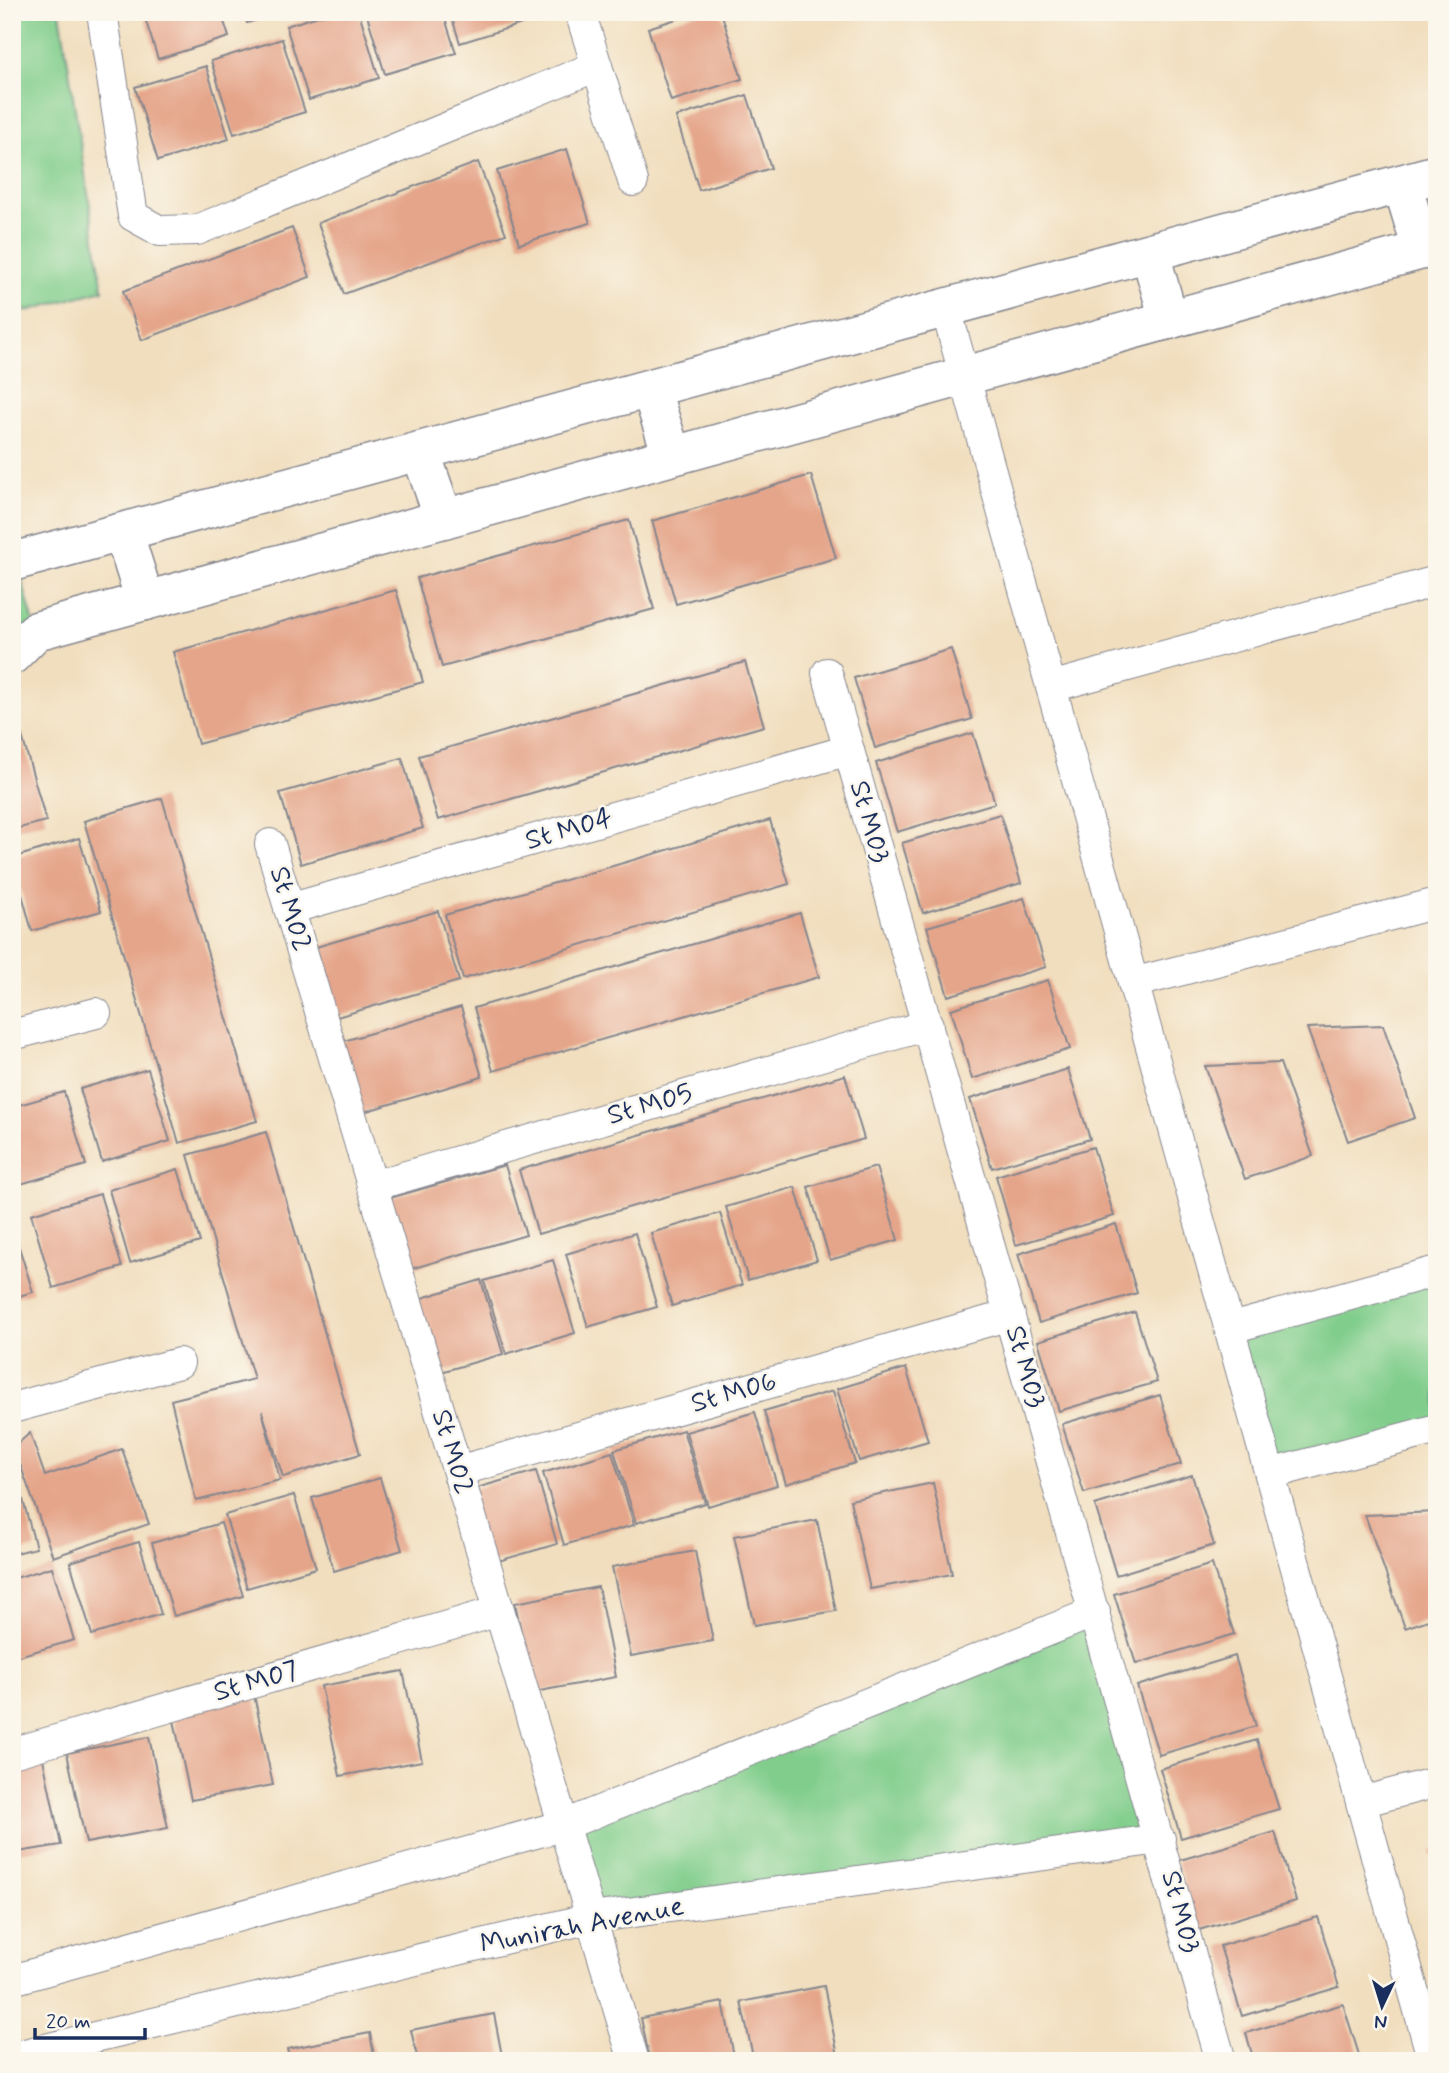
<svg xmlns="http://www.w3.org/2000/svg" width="1449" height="2073" font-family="Mynerve,sans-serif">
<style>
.green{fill:#81ce8c;stroke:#4e7e75;stroke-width:2}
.building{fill:#e5a58a}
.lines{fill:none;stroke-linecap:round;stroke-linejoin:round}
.street-casing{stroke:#86868e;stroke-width:32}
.secondary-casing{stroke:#86868e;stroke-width:41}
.street{stroke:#fff;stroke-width:30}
.secondary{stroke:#fff;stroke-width:38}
.labels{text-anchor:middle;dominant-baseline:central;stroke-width:5;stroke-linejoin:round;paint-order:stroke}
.street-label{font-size:28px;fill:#1b2f5e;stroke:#fbf7ec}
</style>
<rect width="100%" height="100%" fill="#fbf7ec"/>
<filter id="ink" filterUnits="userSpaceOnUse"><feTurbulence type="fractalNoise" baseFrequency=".0143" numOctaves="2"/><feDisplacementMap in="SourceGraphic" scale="14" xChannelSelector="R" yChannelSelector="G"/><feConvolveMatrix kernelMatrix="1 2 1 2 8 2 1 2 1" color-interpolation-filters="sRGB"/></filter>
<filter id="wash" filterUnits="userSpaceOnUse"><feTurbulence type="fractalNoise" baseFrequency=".00686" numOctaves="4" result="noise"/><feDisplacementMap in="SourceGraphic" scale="28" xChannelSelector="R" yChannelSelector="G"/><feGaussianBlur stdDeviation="1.57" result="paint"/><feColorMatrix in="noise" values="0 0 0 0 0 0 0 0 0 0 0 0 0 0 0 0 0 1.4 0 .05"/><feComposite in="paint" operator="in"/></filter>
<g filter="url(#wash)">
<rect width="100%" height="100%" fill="#f1debe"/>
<g class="green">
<path d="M12,12h48l43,278 -91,25z"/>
<path d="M12,562l5,1 19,68 -24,24z"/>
<path d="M1437,1271v158l-167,45 -39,-146z"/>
<path d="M1095,1612l65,227 -569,79 -27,-93z"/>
</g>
<g id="blocks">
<g class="building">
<path d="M143,12h78l8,25 -71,22z"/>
<path d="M244,12h37v1l-34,10z"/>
<path d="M331,12h28l20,66 -70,22 -23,-74z"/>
<path d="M366,12h77l13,41 -71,21z"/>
<path d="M450,12h78l3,9 -71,22z"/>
<path d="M699,12h22l21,67 -71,22 -23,-73z"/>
<path d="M282,39l23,73 -71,22 -23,-73z"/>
<path d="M206,66l23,73 -71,22 -23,-74z"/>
<path d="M747,95l24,73 -72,22 -23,-73z"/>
<path d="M567,149l23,74 -71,21 -22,-73z"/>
<path d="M478,162l28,72 -162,60 -26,-71z"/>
<path d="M292,228l18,49 -168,63 -19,-49z"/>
<path d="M811,475l25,83 -160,46 -24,-83z"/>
<path d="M629,520l25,89 -212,58 -25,-89z"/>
<path d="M396,590l27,92 -225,62 -25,-92z"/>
<path d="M951,649l21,70 -97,29 -21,-70z"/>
<path d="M745,662l19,64 -326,94 -19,-64z"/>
<path d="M20,729l26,92 -34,9v-99z"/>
<path d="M973,733l22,70 -98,29 -21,-69z"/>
<path d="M402,758l21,70 -122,36 -21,-71z"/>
<path d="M162,798l95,323 -78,22 -95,-322z"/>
<path d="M1000,814l21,69 -98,30 -21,-70z"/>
<path d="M770,820l19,64 -326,95 -18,-64z"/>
<path d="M79,838l22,73 -69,20 -20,-73z"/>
<path d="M1024,898l22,69 -98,29 -21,-69z"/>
<path d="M438,911l21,70 -122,36 -21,-70z"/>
<path d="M800,913l19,64 -326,94 -19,-63z"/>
<path d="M1048,980l22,69 -98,30 -21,-70z"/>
<path d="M461,1007l21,70 -122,36 -20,-71z"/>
<path d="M1383,1025l32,93 -67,23 -41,-113z"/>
<path d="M1280,1063l33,93 -68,23 -40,-113z"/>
<path d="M148,1069l22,72 -68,21 -22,-73z"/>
<path d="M1068,1069l22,70 -98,29 -22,-69z"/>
<path d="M845,1075l19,64 -326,95 -19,-64z"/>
<path d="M64,1092l22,73 -69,20 -5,-15v-63z"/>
<path d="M266,1132l94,322 -77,23 -21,-66 18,69 -84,21 -25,-101 83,-21 -66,-224z"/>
<path d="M1093,1147l21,69 -98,29 -20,-69z"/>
<path d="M505,1165l21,70 -122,36 -21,-71z"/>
<path d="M876,1167l22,73 -68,20 -22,-73z"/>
<path d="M178,1169l22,73 -70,21 -21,-73z"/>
<path d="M795,1187l22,73 -69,20 -22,-73z"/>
<path d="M100,1194l22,73 -69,21 -22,-74z"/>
<path d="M720,1213l22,72 -70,21 -21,-73z"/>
<path d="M1116,1224l21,69 -98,30 -21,-69z"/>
<path d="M12,1225l21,67 -21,6z"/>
<path d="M635,1233l22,74 -69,20 -22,-73z"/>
<path d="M553,1260l22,73 -69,21 -22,-73z"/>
<path d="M481,1280l22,74 -69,20 -22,-73z"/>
<path d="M1135,1312l22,70 -98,29 -21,-70z"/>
<path d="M906,1368l22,73 -69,20 -22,-72z"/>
<path d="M833,1391l22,72 -69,21 -22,-73z"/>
<path d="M1160,1395l21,69 -97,29 -22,-69z"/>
<path d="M755,1412l22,73 -69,21 -22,-74z"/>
<path d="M683,1430l22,73 -69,20 -22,-73z"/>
<path d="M30,1433l15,43 77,-27 27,75 -96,33 -39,-110z"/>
<path d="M612,1452l22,73 -70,20 -21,-72z"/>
<path d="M536,1471l21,73 -69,20 -22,-73z"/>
<path d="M1192,1475l22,70 -98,30 -21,-70z"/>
<path d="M380,1478l22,72 -68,21 -22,-73z"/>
<path d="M933,1483l19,91 -82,15 -20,-89z"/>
<path d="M294,1495l22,73 -69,20 -22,-73z"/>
<path d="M23,1500l13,48 -24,6v-51z"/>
<path d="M1437,1512v105l-32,11 -40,-113z"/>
<path d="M817,1520l19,91 -82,14 -20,-89z"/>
<path d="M221,1523l22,73 -69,20 -22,-73z"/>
<path d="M139,1542l22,72 -69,21 -22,-73z"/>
<path d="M695,1551l18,90 -82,15 -19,-89z"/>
<path d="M1212,1564l22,70 -98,30 -22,-70z"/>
<path d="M52,1567l22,73 -62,18v-79z"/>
<path d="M598,1587l18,90 -82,15 -19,-89z"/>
<path d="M1235,1656l21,70 -97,29 -22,-69z"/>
<path d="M403,1671l19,90 -82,15 -19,-90z"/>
<path d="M254,1695l19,90 -82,15 -19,-89z"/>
<path d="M149,1737l19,91 -82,15 -19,-90z"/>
<path d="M1257,1740l22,69 -98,29 -21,-69z"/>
<path d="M42,1754l19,91 -49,8v-93z"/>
<path d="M1275,1832l21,69 -97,29 -22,-69z"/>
<path d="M1437,1849v23h-1l-5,-21z"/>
<path d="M1318,1917l21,70 -97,29 -22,-70z"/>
<path d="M824,1986l15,75h-85l-13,-59z"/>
<path d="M723,2002l12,59h-85l-9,-43z"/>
<path d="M1343,2004l18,57h-107l-8,-28z"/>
<path d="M494,2014l9,47h-85l-7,-31z"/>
<path d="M370,2033l5,28h-85l-3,-12z"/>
</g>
</g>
</g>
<g filter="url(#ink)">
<use href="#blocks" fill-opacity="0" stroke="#86868e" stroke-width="2"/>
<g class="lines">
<defs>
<g id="street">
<path d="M102,12l31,204 27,15 37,-1 400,-164"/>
<path d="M580,12l53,169"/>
<path d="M946,309l487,1752"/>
<path d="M827,673l394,1388"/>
<path d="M1051,687l386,-106"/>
<path d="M270,844l364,1217"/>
<path d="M289,909l560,-159"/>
<path d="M1133,983l304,-80"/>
<path d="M12,1035l84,-22"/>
<path d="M372,1186l556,-161"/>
<path d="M1231,1328l206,-57"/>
<path d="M12,1408l167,-45"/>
<path d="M458,1471l552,-156"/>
<path d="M1270,1474l167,-45"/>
<path d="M12,1753l487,-142"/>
<path d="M1361,1802l76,-20"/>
<path d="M12,1980l552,-155 531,-213"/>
<path d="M12,2057l579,-139 569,-79"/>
</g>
<g id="secondary">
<path d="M1402,184l20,66"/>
<path d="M1150,253l19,67"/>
<path d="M651,390l21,66"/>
<path d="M421,453l23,66"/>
<path d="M124,534l21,67"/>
<path d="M12,562l1425,-388"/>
<path d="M12,655l24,-24 1401,-385"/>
</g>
</defs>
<use href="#street" class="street-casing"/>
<use href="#secondary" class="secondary-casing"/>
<use href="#street" class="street"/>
<use href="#secondary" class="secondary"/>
</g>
</g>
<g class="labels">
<g class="street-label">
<text transform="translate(869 822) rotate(74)">St M03</text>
<text transform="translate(569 830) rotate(-16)">St M04</text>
<text transform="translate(290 909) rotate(73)">St M02</text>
<text transform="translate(650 1105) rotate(-16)">St M05</text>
<text transform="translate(1025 1367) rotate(74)">St M03</text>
<text transform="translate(734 1393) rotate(-16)">St M06</text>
<text transform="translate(452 1452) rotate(73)">St M02</text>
<text transform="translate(256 1682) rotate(-16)">St M07</text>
<text transform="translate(1180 1912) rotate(75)">St M03</text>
<text transform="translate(582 1926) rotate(-11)">Munirah Avenue</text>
</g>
</g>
<rect width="1449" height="2073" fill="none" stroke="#fbf7ec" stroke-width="42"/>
<g transform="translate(1382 2006) rotate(184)" stroke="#fbf7ec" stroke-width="5" paint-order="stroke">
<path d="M0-5L12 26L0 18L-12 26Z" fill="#1b2f5e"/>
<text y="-10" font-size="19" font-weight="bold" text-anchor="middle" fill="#1b2f5e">N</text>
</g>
<path d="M35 2028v10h110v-10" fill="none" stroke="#1b2f5e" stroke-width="3.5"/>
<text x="46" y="2028" font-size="21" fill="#1b2f5e" stroke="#fbf7ec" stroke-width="5" paint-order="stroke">20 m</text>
</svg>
